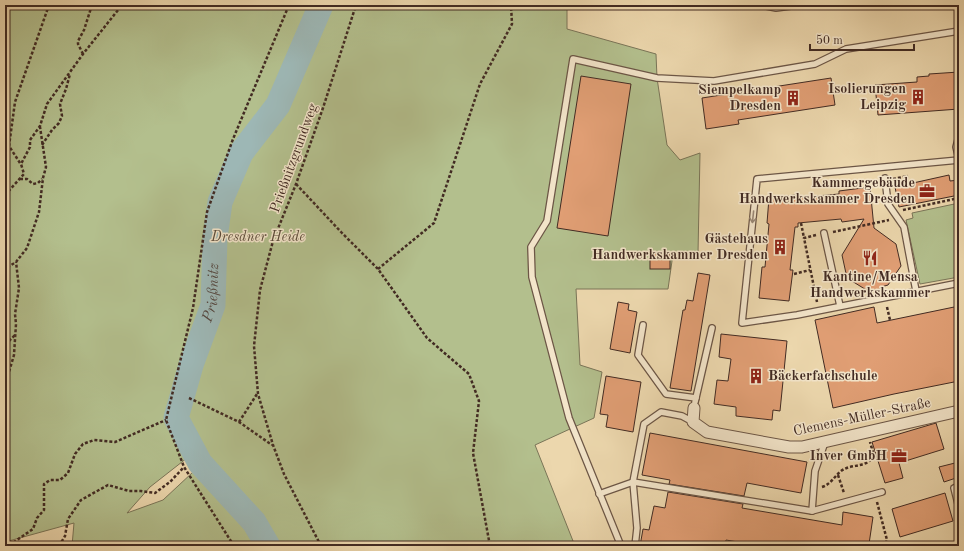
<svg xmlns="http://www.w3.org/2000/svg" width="964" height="551" font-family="'Old Standard TT',serif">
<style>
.green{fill:#b3bf8d;stroke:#7a7558;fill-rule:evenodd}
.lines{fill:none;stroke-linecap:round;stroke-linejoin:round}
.river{stroke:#9db7b5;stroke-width:25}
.building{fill:#e09e74;stroke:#422b23}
.lane-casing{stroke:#6c5646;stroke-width:8}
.street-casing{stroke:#6c5646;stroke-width:13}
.path{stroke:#422b23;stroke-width:2.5;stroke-dasharray:3 2;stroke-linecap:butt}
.lane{stroke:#f3e5ca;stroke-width:5.5}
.street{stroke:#f3e5ca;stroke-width:11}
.oneway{stroke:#9a8876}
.labels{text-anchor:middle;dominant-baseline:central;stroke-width:3;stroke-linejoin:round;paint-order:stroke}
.poi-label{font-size:14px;font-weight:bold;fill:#422b23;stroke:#f3e5ca;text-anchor:end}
.street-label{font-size:14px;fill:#422b23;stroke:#f3e5ca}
.park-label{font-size:14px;font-style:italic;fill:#594938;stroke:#f3e5ca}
.water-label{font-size:15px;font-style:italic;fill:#544740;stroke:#f3e5ca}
</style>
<rect width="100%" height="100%" fill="#ecd7ad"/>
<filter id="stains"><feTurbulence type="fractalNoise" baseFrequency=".005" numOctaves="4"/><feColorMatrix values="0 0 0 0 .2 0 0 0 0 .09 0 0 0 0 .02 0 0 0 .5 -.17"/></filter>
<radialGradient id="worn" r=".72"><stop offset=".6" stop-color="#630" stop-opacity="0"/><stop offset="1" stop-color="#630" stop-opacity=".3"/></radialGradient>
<g class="green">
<path d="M8,5h559v24l89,25 1,24 10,67 13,15 20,-7 -2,100 -25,1 -5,35h-92l4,76 22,7 -8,46 -59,27 40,101h-503l2,-23 -69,19v-532zM187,458l6,14 -30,28 -36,13 23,-26z"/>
<path d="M959,203v74l-39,7 -14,-64 7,-2 -1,-5z"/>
</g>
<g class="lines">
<path class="river" id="s1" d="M268,546l-14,-24 -54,-59 -24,-45 15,-53 22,-60 2,-67 5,-36 21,-49 37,-48 43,-100"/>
</g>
<g class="building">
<path d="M959,72v37l-81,6 -3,-30 42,-3v-5l12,-1v-2z"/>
<path d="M581,76l50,8 -23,152 -51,-8z"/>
<path d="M831,78l4,27 -97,15 1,4 -33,5 -4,-31z"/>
<path d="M949,175l1,6 9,-1v15l-60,12 -4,-20z"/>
<path d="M870,187l4,41 22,16 5,22 -13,19 -7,2v2l-13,2 -21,-13 -5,-23 22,-36 -22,3 -1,-3 -43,4v4h-3l-5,43h3l-4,31 -30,-3 3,-31h3l4,-43 -2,-1 2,-25 26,-3v3l44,-4v-3z"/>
<rect x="650" y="253" width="20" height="16"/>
<path d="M698,273l12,2 -19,116 -21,-3 13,-78h2l2,-10 6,1z"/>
<path d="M618,302l11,2 -1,6 9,2 -7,41 -20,-4z"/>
<path d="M959,306v75l-65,13 -61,14 -18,-88 59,-13 3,16z"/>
<path d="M721,334l66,7 -7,70 -7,-1 -1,10 -36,-4v-9l-22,-3 3,-24 11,1 3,-22 -12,-2z"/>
<path d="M606,376l35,6 -8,50 -27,-5 2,-12 -8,-1z"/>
<path d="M936,423l8,26 -45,14 4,15 -18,5 -13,-41z"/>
<path d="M650,433l157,29 -6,31 -54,-10 -3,13 -75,-12 1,-4 -28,-5z"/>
<path d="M959,462v15l-15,5 -5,-15z"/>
<path d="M668,492l75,12 -1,4 100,17 1,-13 30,5 -4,27 -15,-2v4h-92l-36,-6 -1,6h-85l3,-17 6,1 5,-24 11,2z"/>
<path d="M945,493l8,28 -53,16 -8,-28z"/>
</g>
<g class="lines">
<defs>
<g id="lane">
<path d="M761,5l15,3 22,-3"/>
<path d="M959,136l-3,11 3,12"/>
<path d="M959,160l-202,19 -15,144 55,-8 162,-32"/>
<path d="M885,178l3,26 16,23 12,64"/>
<path d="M824,233l16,73"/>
<path d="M643,325l-5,30 28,39 30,4"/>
<path d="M695,402l17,-74"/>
<path d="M693,422l-11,-6 -21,-4 -17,12 -11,58 179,29 70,-19"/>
<path d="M959,486l-5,2 5,20"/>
<path d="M599,494l34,-12 4,46 -2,18"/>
<path d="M812,511l3,-40 10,-29"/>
<path d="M621,546l-52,-128 -37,-141 -1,-30 16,-26 26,-162 84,19 57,3 101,-17 31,-15 113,-18"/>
</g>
<path id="street" d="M694,408l-1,14 14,10 82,15h13l157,-36"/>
</defs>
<use href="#lane" class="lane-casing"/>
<use href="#street" class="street-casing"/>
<g class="path">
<path d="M83,54l-5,-10v-3l6,-11 8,-25"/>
<path d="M42,145l10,-15 7,-7 3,-7 -2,-12 6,-15 4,-15"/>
<path d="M20,163l-11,-17 6,-44 34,-97"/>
<path d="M20,179h7l6,5 5,-1 4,-4"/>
<path d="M893,179l15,-3"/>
<path d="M296,184l46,49 36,36 49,69 42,36 10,27 -6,52 17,93"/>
<path d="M5,195l19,-21 -3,-10 9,-17v-7l10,-14 7,-22 36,-50 39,-49"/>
<path d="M903,210l56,-12"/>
<path d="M958,212l1,-1"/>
<path d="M801,223l3,15"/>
<path d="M833,232l56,-12"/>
<path d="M816,235l-12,3 13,64"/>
<path d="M378,269l56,-46 46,-139 32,-60 -1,-19"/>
<path d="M5,272l3,-5 8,-5 11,-14 12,-36 4,-34 3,-11 -6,-40"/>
<path d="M794,274l16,-4"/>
<path d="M887,307l3,13"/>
<path d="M5,342l2,1 8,-8"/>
<path d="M6,391v-9l8,-27 2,-31 -1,-10 4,-26 -3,-26"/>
<path d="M189,398l50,24 33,23"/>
<path d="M5,400v-10"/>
<path d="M5,410l1,16 -1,13"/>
<path d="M239,422l18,-28"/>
<path d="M838,475l6,18"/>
<path d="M822,487c9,-3 12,-10 19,-16 11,-8 24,-2 33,-15l-4,-14"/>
<path d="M877,502l10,38 -2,6"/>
<path d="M10,546l4,-4 19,-13 4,-11 7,-8v-26l6,-4h10l8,-7 7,-19 8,-10 11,-4 21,2 51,-22"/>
<path d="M59,546l6,-10 3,-17 13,-19 27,-15 21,6h12l14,2 15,-11 14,-15"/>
<path d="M234,546l-50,-79 -18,-47 27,-112 14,-96 26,-73 56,-134"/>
<path d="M321,546l-37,-72 -11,-29 -15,-51 -4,-48 6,-56 13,-49 23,-57 27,-76 33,-103"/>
</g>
<use href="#lane" class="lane"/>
<use href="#street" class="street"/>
</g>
<defs><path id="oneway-shaft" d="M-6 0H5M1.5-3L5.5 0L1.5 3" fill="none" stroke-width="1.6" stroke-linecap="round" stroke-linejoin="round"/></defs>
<use class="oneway" href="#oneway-shaft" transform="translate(753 217) rotate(96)"/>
<defs>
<symbol id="building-bare" viewBox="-9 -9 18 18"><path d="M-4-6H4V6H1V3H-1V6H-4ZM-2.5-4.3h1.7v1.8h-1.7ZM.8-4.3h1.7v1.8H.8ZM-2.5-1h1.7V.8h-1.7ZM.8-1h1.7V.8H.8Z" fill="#8f2418" stroke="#f3e5ca" stroke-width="2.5" paint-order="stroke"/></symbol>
<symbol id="office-bare" viewBox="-9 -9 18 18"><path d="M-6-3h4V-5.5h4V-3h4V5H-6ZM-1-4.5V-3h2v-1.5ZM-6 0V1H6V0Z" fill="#8f2418" stroke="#f3e5ca" stroke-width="2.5" paint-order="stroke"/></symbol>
<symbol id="restaurant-bare" viewBox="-9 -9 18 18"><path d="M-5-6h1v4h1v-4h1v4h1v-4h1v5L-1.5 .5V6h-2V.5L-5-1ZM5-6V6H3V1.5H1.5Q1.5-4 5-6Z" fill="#8f2418" stroke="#f3e5ca" stroke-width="2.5" paint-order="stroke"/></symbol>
</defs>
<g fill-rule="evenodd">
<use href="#building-bare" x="907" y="86" width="22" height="22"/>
<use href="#building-bare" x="782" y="87" width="22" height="22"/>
<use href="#office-bare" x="916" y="180" width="22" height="22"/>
<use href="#building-bare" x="769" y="236" width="22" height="22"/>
<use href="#restaurant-bare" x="859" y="247" width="22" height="22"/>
<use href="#building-bare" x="745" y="365" width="22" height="22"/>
<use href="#office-bare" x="888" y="445" width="22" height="22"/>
</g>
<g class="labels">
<g class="poi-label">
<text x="906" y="89">Isolierungen<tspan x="906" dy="16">Leipzig</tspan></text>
<text x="781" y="90">Siempelkamp<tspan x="781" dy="16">Dresden</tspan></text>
<text x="915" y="183">Kammergebäude<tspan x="915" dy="16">Handwerkskammer Dresden</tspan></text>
<text x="768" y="239">Gästehaus<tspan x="768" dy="16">Handwerkskammer Dresden</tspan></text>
<text x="870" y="277" text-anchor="middle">Kantine/Mensa<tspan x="870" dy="16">Handwerkskammer</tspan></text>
<text x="768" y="376" text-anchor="start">Bäckerfachschule</text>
<text x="887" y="456">Inver GmbH</text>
</g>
<g class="street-label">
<text transform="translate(294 158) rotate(-70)">Prießnitzgrundweg</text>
<text transform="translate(862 417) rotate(-12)">Clemens-Müller-Straße</text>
</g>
<g class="park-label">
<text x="258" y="237">Dresdner Heide</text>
</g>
<g class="water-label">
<text stroke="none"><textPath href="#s1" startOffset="290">Prießnitz</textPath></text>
</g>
</g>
<rect width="964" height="551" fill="none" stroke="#ecd7ad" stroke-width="20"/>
<rect x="6" y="6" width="952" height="539" fill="none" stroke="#422b23" stroke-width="2"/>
<rect x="10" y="10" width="944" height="531" fill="none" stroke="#422b23"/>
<path d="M810 44v6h104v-6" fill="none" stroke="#422b23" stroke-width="2"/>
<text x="816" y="44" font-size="12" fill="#422b23" stroke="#f3e5ca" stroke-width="3" paint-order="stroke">50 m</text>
<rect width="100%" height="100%" filter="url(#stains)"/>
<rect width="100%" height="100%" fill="url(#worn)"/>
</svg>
